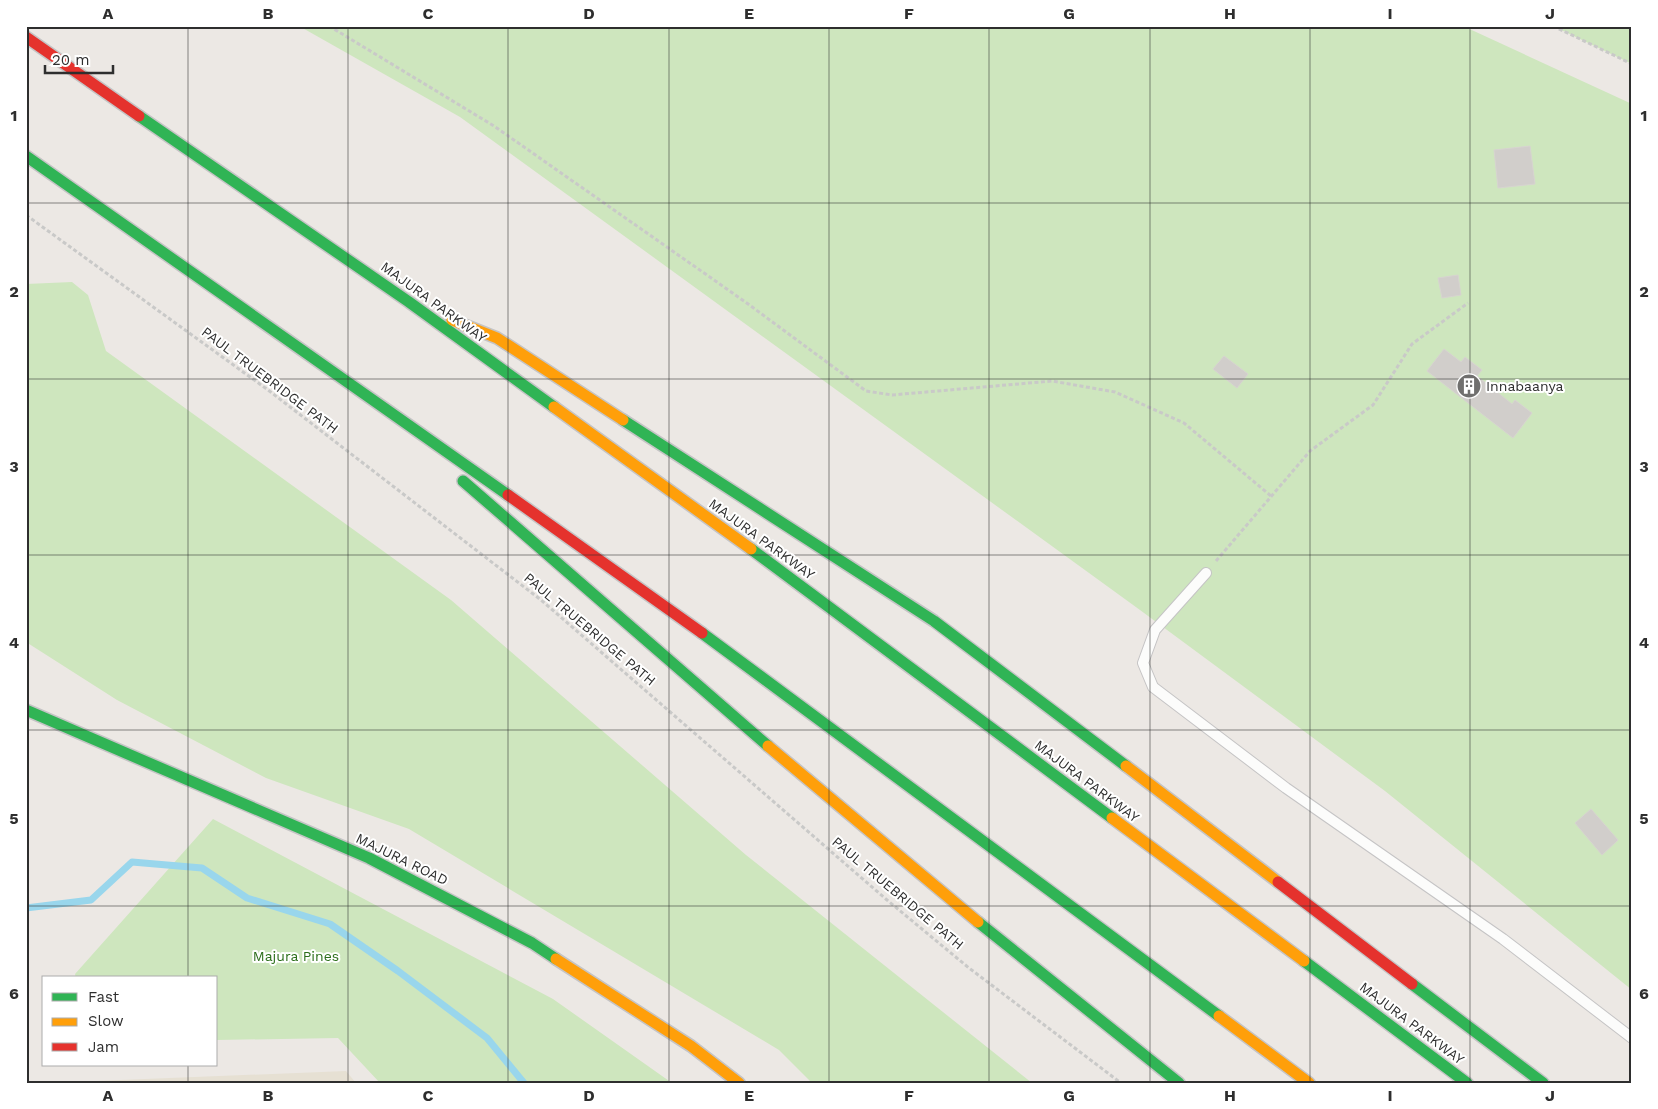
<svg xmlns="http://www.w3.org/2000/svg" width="1658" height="1109" font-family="'Work Sans',sans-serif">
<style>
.education{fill:#e6e0d3}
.green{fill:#cee6be}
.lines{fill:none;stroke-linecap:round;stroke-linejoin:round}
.stream{stroke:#99d6ec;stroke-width:7}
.building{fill:#d1cecb;stroke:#d7d4d0}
.lane-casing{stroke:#c5c4c5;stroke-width:12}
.fast-casing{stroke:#c5c4c5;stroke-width:14}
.slow-casing{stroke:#c5c4c5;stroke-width:14}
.jam-casing{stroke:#c5c4c5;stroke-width:14}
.path{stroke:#c9c9c8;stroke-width:3;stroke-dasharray:4 2.5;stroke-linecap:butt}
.lane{stroke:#fcfcfb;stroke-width:10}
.fast{stroke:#30b455;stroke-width:11}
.slow{stroke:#ff9f0a;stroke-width:11}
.jam{stroke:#e5322d;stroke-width:11}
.grid{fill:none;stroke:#2e2e2e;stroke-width:1;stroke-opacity:0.55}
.labels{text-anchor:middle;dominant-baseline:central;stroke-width:4;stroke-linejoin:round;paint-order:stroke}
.street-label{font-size:14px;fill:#2e2e2e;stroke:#fff}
.poi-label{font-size:14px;fill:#2e2e2e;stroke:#fff;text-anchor:start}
.park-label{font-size:14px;fill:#2c6e1b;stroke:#fff}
.neatline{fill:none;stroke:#2e2e2e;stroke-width:2}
.grid-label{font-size:16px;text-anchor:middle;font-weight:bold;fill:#2e2e2e}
</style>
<rect width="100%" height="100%" fill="#ece8e4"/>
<path class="education" d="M346,1071l10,12h-310z"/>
<g class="green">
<path d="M299,26h1164l169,78v886l-247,-199 -245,-181 -680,-493z"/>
<path d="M1553,26h79v38z"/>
<path d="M72,282l16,13 18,56 345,249 295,255 286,228h-220l-33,-33 -370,-221 -143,-51 -149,-78 -91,-58v-358z"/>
<path d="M213,819l340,180 119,84h-292l-42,-45 -122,2v-62h-140l-1,-4z"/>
</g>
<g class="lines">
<path class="stream" d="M26,908l65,-8 41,-38 70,6 45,30 83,26 68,47 89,67 37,45"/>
</g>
<g class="building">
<path d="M1530,146l5,38 -37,4 -4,-38z"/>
<path d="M1458,275l3,20 -19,3 -4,-20z"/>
<path d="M1444,349l17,13 4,-5 17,13 -5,6 35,28 3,-4 17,13 -19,25 -86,-67z"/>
<path d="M1224,356l24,18 -11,14 -24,-19z"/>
<path d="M1591,809l27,31 -16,15 -27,-32z"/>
</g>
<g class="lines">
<defs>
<path id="lane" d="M1206,573l-51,57 -12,33 10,24 133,101 217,151 129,99"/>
<g id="fast">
<path d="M139,116l270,186 145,105"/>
<path d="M26,156l482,339"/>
<path d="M623,420l311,201 192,145"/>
<path d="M463,481l305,265"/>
<path d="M751,549l361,269"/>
<path d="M702,633l517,383"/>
<path d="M26,710l343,148 163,85 24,16"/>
<path d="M978,922l201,161"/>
<path d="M1304,961l163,122"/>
<path d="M1412,984l131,99"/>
</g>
<g id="slow">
<path d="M452,320l45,18 126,82"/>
<path d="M554,407l197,142"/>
<path d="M768,746l210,176"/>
<path d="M1126,766l152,116"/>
<path d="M1112,818l192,143"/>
<path d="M556,959l135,87 48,37"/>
<path d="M1219,1016l90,67"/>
</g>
<g id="jam">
<path d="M26,37l113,79"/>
<path d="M508,495l194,138"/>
<path d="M1278,882l134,102"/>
</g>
</defs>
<use href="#lane" class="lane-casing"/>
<use href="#fast" class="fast-casing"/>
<use href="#slow" class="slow-casing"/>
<use href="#jam" class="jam-casing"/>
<g class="path">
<path d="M329,26l165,100 250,175 122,90 26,4 160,-14 63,11 69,31 87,73"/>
<path d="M1553,26l79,38"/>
<path d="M26,215l242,175 273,210 346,300 82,68 152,115"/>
<path d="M1216,561l94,-110 63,-46 39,-61 56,-41"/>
</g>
<use href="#lane" class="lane"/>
<use href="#fast" class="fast"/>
<use href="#slow" class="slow"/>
<use href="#jam" class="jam"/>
</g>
<path class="grid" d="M188,26v952M348,26v1057M508,26v1057M669,26v1057M829,26v1057M989,26v1057M1150,26v1057M1310,26v1057M1470,26v1057M26,203h1606M26,379h1606M26,555h1606M26,730h1606M26,906h1606M188,1065v18"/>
<defs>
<symbol id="building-disc" viewBox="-11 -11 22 22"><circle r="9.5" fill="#706f6e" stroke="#fff"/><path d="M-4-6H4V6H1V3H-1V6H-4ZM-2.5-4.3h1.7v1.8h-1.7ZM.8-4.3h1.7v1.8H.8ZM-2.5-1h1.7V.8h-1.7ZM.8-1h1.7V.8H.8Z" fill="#fff"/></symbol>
</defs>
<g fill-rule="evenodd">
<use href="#building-disc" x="1455" y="372" width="28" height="28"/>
</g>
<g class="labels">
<g class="street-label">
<text transform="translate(434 302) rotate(36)">MAJURA PARKWAY</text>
<text transform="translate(270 380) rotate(37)">PAUL TRUEBRIDGE PATH</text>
<text transform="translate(762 539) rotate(36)">MAJURA PARKWAY</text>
<text transform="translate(590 629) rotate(40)">PAUL TRUEBRIDGE PATH</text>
<text transform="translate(1087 781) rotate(37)">MAJURA PARKWAY</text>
<text transform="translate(402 859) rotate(26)">MAJURA ROAD</text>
<text transform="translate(898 893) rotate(40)">PAUL TRUEBRIDGE PATH</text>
<text transform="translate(1412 1023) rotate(37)">MAJURA PARKWAY</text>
</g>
<g class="poi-label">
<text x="1486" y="386">Innabaanya</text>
</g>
<g class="park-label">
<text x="296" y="956">Majura Pines</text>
</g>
</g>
<rect width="1658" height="1109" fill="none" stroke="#ffffff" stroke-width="55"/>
<rect x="42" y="976" width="175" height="90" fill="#ffffff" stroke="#ababab"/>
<rect x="52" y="993" width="25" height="8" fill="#30b455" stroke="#ababab"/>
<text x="88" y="1002" font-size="15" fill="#2e2e2e">Fast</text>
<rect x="52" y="1018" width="25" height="8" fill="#ff9f0a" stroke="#ababab"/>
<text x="88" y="1026" font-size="15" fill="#2e2e2e">Slow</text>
<rect x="52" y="1043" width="25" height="8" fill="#e5322d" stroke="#ababab"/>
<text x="88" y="1052" font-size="15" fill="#2e2e2e">Jam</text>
<path d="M45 65v8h68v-8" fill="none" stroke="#2e2e2e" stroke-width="2.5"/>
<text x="52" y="65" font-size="15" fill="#2e2e2e" stroke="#ffffff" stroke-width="4" paint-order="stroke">20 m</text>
<rect x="28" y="28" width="1602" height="1054" class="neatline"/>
<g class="grid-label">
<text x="108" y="19">A</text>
<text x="268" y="19">B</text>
<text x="428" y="19">C</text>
<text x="589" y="19">D</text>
<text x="749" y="19">E</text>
<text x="909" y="19">F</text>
<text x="1069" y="19">G</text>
<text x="1230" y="19">H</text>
<text x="1390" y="19">I</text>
<text x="1550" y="19">J</text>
<text x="14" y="121">1</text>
<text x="1644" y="121">1</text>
<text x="14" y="297">2</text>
<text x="1644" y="297">2</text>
<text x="14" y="472">3</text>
<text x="1644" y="472">3</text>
<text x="14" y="648">4</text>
<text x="1644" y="648">4</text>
<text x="14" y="824">5</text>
<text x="1644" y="824">5</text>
<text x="14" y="999">6</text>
<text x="1644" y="999">6</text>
<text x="108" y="1101">A</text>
<text x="268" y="1101">B</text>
<text x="428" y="1101">C</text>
<text x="589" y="1101">D</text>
<text x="749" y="1101">E</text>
<text x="909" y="1101">F</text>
<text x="1069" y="1101">G</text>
<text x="1230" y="1101">H</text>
<text x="1390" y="1101">I</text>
<text x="1550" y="1101">J</text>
</g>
</svg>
